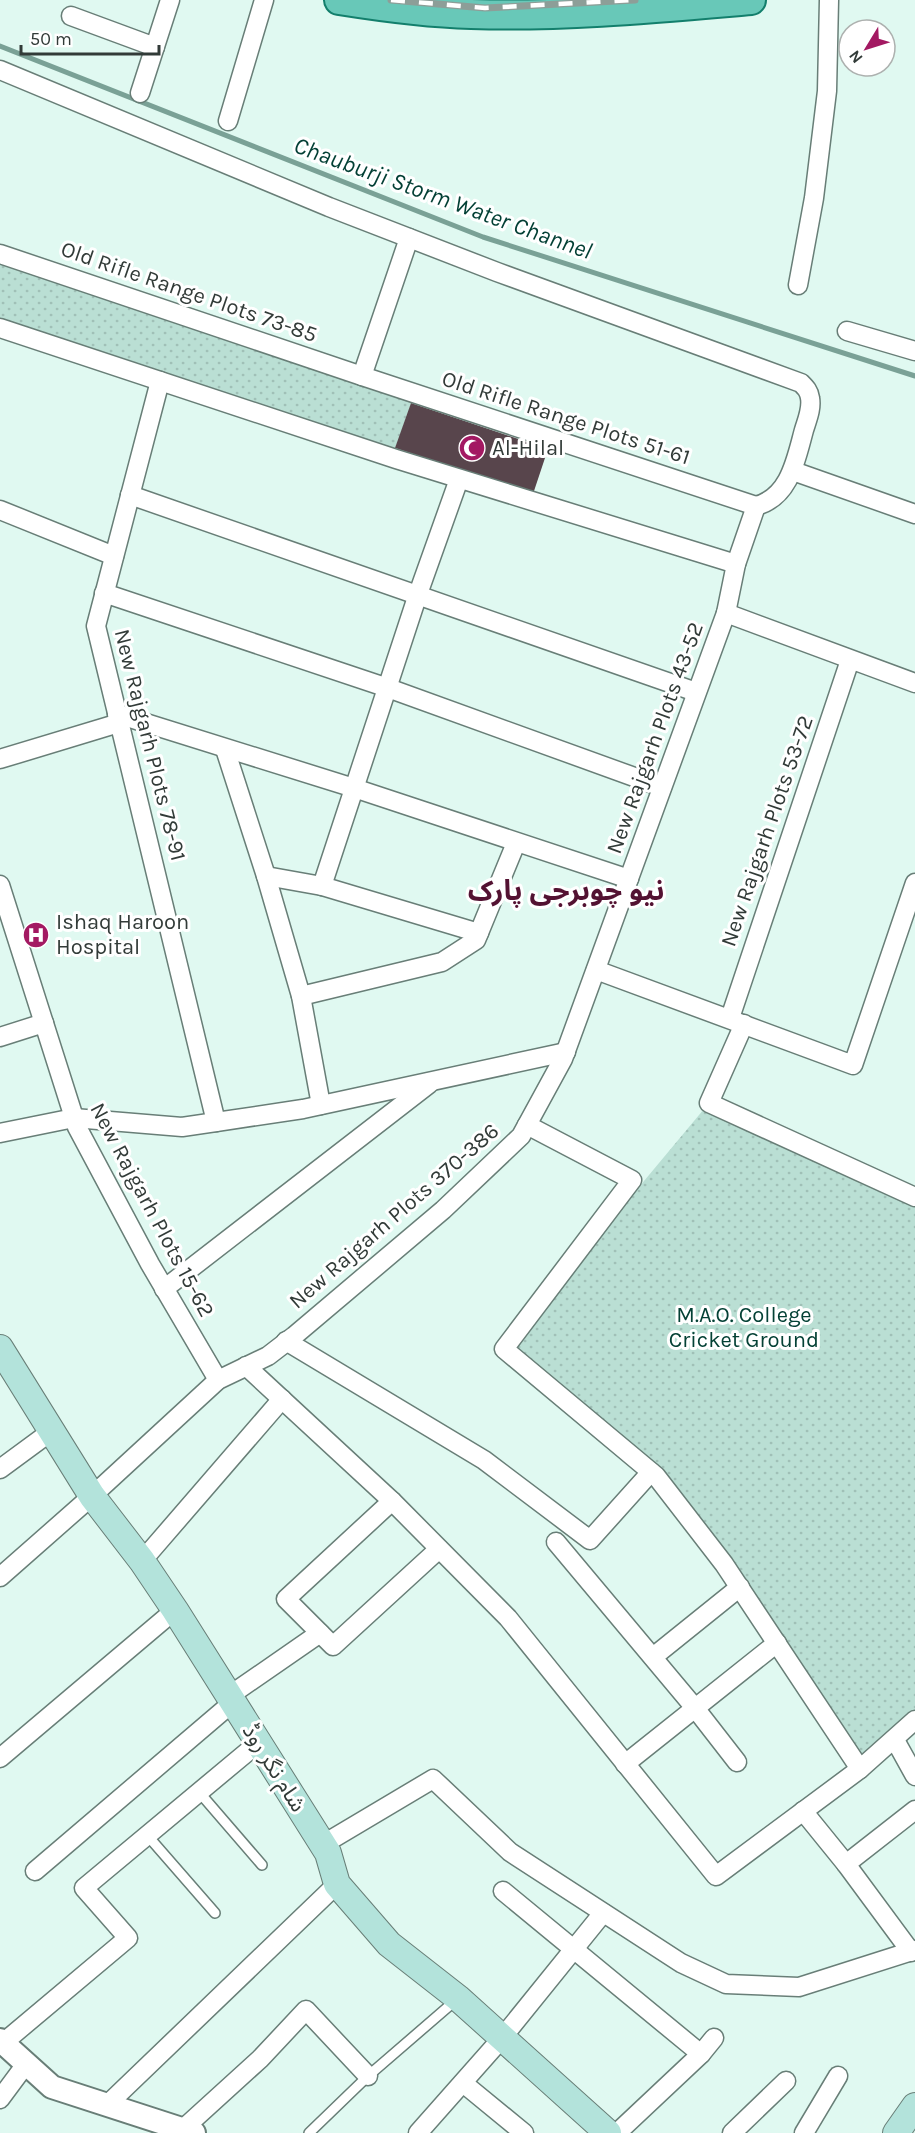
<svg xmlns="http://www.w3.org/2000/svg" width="915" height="2133" font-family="Karla,'Noto Sans Arabic',sans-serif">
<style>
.park{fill:url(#park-dots)}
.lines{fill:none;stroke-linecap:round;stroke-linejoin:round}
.stream{stroke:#7aa196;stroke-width:5}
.building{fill:#58454c}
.service-casing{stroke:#687e77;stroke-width:12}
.minor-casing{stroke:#687e77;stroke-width:21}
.tertiary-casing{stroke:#687e77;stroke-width:26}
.secondary-casing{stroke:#687e77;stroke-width:28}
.primary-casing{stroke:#137f6c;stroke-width:32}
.service{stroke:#fff;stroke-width:9}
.minor{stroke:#fff;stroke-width:18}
.tertiary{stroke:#fff;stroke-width:22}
.secondary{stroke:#b3e3db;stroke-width:26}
.primary{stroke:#68c8b8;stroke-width:28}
.rail-casing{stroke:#8d9e98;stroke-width:7}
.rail{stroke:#fff;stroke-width:4.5;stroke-dasharray:14;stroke-linecap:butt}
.labels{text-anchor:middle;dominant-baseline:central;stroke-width:6;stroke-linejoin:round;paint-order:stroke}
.street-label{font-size:22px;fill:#323b38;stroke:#fff}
.poi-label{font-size:22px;fill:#323b38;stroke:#fff;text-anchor:start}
.park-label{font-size:22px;fill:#044135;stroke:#fff}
.water-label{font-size:24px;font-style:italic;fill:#023f34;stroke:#fff}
.district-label{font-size:28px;font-weight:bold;fill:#531232;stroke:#fff}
</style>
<defs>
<pattern id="park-dots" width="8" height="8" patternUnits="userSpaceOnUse" patternTransform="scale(1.5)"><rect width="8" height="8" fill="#badfd4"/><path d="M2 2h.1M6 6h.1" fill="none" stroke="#a0c0b7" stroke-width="1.8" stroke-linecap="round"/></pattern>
</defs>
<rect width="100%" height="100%" fill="#e0f9f1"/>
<g class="park">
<path d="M0,255l413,143 -21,60 -392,-129z"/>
<path d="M709,1103l206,94v521l-55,51 -209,-297 -147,-123z"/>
</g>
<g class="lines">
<path class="stream" d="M0,46l483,191 432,139"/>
</g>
<path class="building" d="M411,403l137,46 -15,45 -138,-46z"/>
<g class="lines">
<defs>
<g id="service">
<path d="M199,1792l63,73"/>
<path d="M147,1835l68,78"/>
<path d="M309,2133l59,-57 88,-76"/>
</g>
<g id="minor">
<path d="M71,16l84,31"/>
<path d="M0,70l329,137 168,65 304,111c5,5 8,8 9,15 2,11 -3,22 -6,32 -8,29 -14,67 -48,76"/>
<path d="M140,93l30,-93"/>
<path d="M228,121l36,-121"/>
<path d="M0,254l362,122 394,130"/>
<path d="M798,285l16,-87 13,-107 2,-91"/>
<path d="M0,328l396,131 340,105"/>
<path d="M847,331l68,20"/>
<path d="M362,376l47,-138"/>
<path d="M160,381l-64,245 120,496"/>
<path d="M793,471l122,43"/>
<path d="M130,495l566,197"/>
<path d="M0,510l114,46"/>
<path d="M104,593l284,95 274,99"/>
<path d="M726,613l189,70"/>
<path d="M117,714l237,74 275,91"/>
<path d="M225,749l41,127 35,120 20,109"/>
<path d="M0,759l119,-36"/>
<path d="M266,876l56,10 157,47"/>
<path d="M0,885l77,242 73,137 68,116"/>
<path d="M322,886l96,-292 41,-115"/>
<path d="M596,970l257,95 62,-182"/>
<path d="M301,996l141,-34 34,-22 40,-97"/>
<path d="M730,1018l120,-358"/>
<path d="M744,1024l-35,79 206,94"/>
<path d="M0,1037l44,-14"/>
<path d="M527,1125l105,55 -128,169 152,127 68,88 136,205"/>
<path d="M0,1133l74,-15 108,9 34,-5 87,-13 263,-57"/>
<path d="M164,1289l265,-205"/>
<path d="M286,1341l198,119 106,80 61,-68"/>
<path d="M246,1366l146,135 116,117 208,258 144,-107 55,-49"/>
<path d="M0,1469l53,-39"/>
<path d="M392,1501l-106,98 47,47 106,-97"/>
<path d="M556,1542l139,166 42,54"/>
<path d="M142,1561l140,-162"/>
<path d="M0,1577l92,-81 126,-116 50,-24 26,-20 149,-126 78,-74 42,-77 163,-446 10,-49 20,-58"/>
<path d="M653,1657l87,-70"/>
<path d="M229,1696l91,-63"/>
<path d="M895,1740l20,36"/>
<path d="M0,1758l175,-148"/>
<path d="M625,1764l152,-121"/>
<path d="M803,1811l43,53 69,-54"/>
<path d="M322,1845l111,-66 77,73 171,111 45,21 73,3 116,-37"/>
<path d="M846,1864l65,88"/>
<path d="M35,1871l197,-168"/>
<path d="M503,1891l198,163"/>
<path d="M3,2043l125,-105 -44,-50 174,-145"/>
<path d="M463,2083l61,50"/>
<path d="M0,2099l26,-35"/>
<path d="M107,2105l230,-221"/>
<path d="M183,2129l77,-70 46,-49 62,66"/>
<path d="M418,2133l84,-95 101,-125"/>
<path d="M617,2133l84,-79 13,-16"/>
<path d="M732,2133l54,-52"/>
<path d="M804,2133l34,-57"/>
</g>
<path id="tertiary" d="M0,2040l52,47 142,46"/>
<g id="secondary">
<path d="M0,1348l92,148 50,65 33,49 153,243 9,31 52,60 69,54 150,135"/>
<path d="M896,2133l19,-27"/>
</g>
<path id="primary" d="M339,0c44,7 87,13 132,14 93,3 187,-6 280,-14"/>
</defs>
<use href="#service" class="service-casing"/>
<use href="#minor" class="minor-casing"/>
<use href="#tertiary" class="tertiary-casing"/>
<use href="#secondary" class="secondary-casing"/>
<use href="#primary" class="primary-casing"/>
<use href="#service" class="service"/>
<use href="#minor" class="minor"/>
<use href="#tertiary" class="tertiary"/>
<use href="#secondary" class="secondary"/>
<use href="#primary" class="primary"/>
<defs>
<path id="rail" d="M391,0l94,8 150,-8"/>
</defs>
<use href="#rail" class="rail-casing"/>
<use href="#rail" class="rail"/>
</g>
<defs>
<symbol id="mosque-disc" viewBox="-11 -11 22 22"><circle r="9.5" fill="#a31962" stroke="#fff"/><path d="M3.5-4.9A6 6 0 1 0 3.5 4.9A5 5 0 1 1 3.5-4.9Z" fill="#fff"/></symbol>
<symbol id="hospital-disc" viewBox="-11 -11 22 22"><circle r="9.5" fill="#a31962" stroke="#fff"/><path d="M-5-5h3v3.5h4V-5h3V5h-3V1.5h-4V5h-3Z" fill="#fff"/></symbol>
</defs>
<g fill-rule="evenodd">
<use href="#mosque-disc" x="457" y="433" width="30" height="30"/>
<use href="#hospital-disc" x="21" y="920" width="30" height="30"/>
</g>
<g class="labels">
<g class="street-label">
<text transform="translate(189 292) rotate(19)">Old Rifle Range Plots 73-85</text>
<text transform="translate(566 418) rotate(18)">Old Rifle Range Plots 51-61</text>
<text transform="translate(655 738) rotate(-70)">New Rajgarh Plots 43-52</text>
<text transform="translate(150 745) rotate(76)">New Rajgarh Plots 78-91</text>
<text transform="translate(767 831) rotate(-71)">New Rajgarh Plots 53-72</text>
<text transform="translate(152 1210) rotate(62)">New Rajgarh Plots 15-62</text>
<text transform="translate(394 1216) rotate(-41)">New Rajgarh Plots 370-386</text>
<text transform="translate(274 1768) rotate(58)">شام نگر روڈ</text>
</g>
<g class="poi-label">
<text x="492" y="448">Al-Hilal</text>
<text x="56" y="922">Ishaq Haroon<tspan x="56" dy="25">Hospital</tspan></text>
</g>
<g class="park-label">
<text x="744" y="1315">M.A.O. College<tspan x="744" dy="25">Cricket Ground</tspan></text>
</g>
<g class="water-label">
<text transform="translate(443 198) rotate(20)">Chauburji Storm Water Channel</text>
</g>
<g class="district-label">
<text x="566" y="890">نیو چوبرجی پارک</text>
</g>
</g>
<g transform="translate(867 48) rotate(232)"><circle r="28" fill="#ffffff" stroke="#adb1af" stroke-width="1.5"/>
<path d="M0-4.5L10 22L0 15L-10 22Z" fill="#a31962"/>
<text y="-9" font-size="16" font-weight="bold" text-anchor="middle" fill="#323b38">N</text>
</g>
<path d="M21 45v9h138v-9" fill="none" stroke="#323b38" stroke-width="3"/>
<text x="30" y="45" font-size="18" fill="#323b38" stroke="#ffffff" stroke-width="4.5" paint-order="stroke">50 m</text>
</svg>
